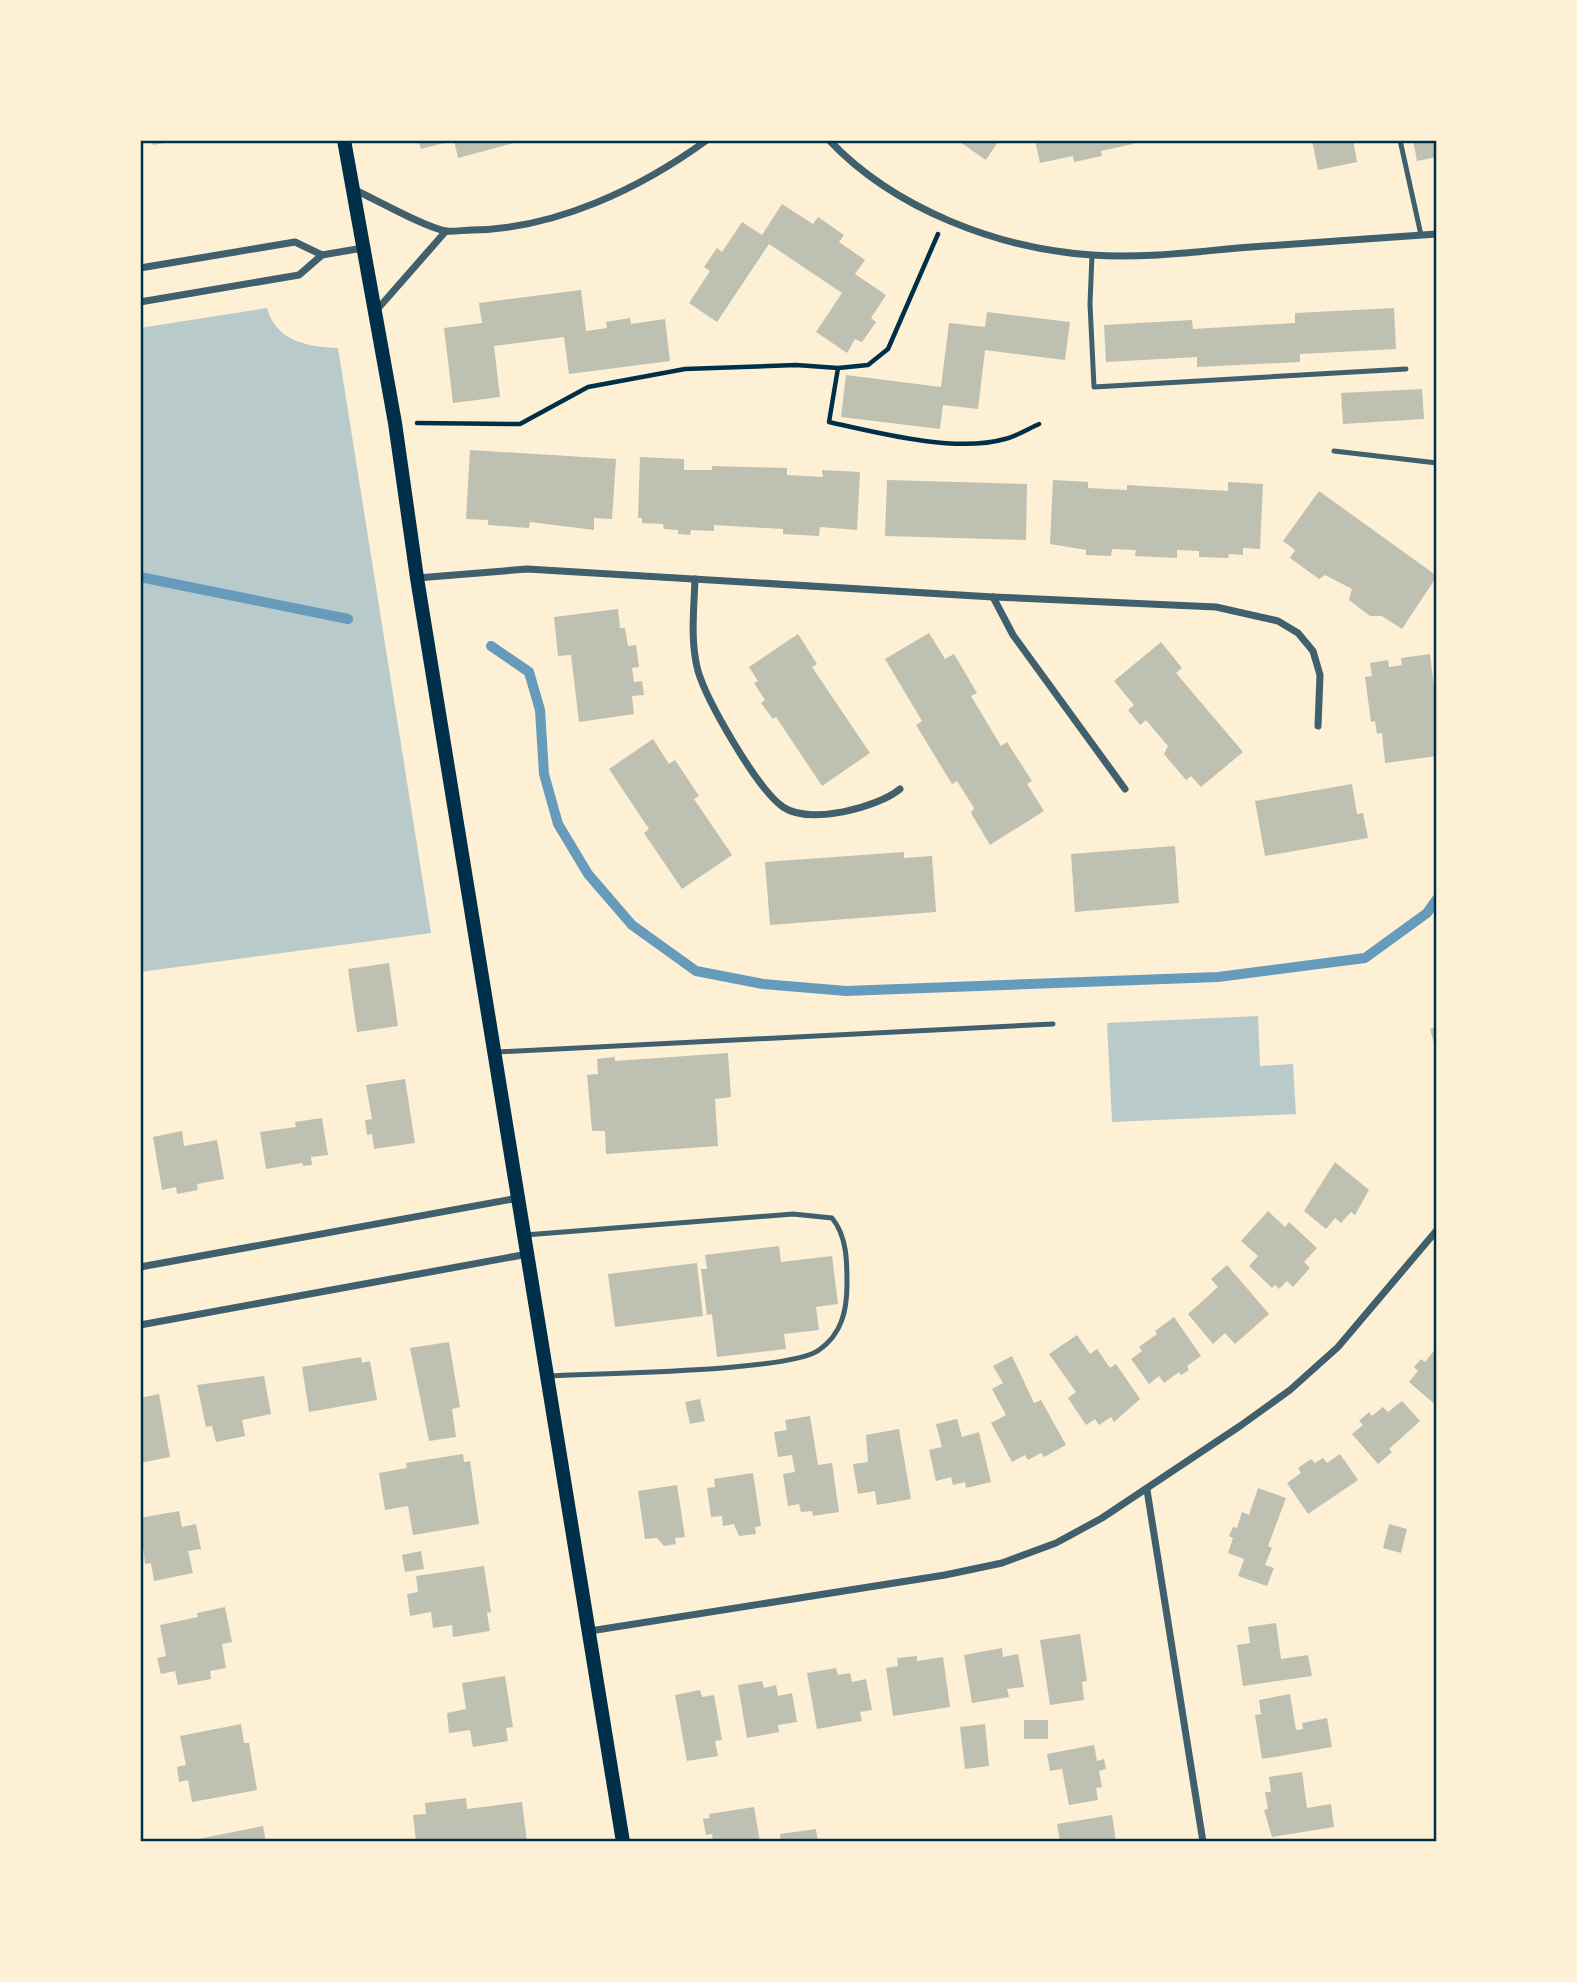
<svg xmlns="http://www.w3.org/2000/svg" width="1577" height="1982" font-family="'Titillium Web',sans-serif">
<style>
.green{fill:#b9caca}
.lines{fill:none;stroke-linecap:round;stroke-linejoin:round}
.stream{stroke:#669bbc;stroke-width:10}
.building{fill:#bec0b2}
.path{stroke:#003049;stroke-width:4.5}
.service{stroke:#3f606c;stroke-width:5}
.minor{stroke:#3f606c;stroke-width:7}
.secondary{stroke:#003049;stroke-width:14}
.neatline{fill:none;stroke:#003049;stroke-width:2.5}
</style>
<rect width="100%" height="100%" fill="#fdf0d5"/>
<g class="green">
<path d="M267,308c9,33 40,39 71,40l93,585 -291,39v-644z"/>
<path d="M1258,1016l2,50 33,-2 3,50 -184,8 -5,-99z"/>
</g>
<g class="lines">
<g class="stream">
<path d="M140,577l208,42"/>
<path d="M491,646l38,26 11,38 4,64 14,50 30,50 44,51 64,46 67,13 83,7 372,-14 147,-19 62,-45 10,-14"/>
</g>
</g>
<g class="building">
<path d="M152,140h23v1l-22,4z"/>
<path d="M418,140h34v1l-31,8z"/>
<path d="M454,140h67v1l-63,17z"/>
<path d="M957,140h42l-13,20z"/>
<path d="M1035,140h97l1,4 -32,7 1,5 -28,6 -1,-6 -33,7z"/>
<path d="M1312,140h41l4,22 -39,8z"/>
<path d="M1413,140h24v17l-20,4z"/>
<path d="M782,204l31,20 5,-7 26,18 -5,7 26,18 -10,14 31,21 -15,23 5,4 -14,20 -7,-3 -8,14 -31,-21 26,-39 -73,-49 -52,78 -28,-19 21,-32 -6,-4 13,-19 5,4 20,-30 20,13z"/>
<path d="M581,290l5,41 21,-3 -1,-6 24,-4 1,6 34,-5 5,42 -101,13 -5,-37 -70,9 6,51 -47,6 -9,-75 38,-5 -3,-20z"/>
<path d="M1394,308l2,41 -96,5v8l-103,5v-10l-91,5 -2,-37 88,-5 1,9 102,-6v-10z"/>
<path d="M987,312l83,10 -5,38 -80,-10 -7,59 -35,-4 -3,24 -99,-12 5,-42 95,12 8,-64 36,4z"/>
<path d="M1422,389l2,30 -81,5 -2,-31z"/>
<path d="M470,450l146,9 -4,60 -18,-1v12l-64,-8 -1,6 -41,-3v-5l-22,-1z"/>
<path d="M640,457l44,2v11h28v-4l75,2v7l36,2 -1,-7 38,2 -3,58 -37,-3 -1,9 -36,-2v-5l-69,-4v6l-23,-1 -1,5 -12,-1v-4l-14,-1 -1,-5 -21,-1v-5h-4z"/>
<path d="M887,480l140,4 -1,56 -141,-4z"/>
<path d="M1053,480l35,2v6l39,2v-5l101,6v-9l35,2 -3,65 -17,-1v7l-14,-1 -1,4 -29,-1v-6l-22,-1v8l-42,-2 1,-6 -24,-1 -1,7 -25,-1v-5l-36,-6z"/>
<path d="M1319,491l118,85 -35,53 -20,-13h-12l-21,-16 3,-11 -27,-14 -6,4 -29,-21 5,-8 -12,-9z"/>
<path d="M618,609l2,19h5l3,18 8,-1 3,22 -7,1 2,14 8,-1 2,14 -12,1 2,18 -55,8 -8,-67 -13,1 -4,-39z"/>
<path d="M929,633l16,26 9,-5 23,39 -6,3 30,50 6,-4 25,39 -5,3 17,27 -54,34 -19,-32 3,-5 -17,-27 -5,3 -36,-59 6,-4 -37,-62z"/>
<path d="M798,634l19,30 -5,3 58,86 -48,33 -46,-69 -3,2 -12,-16 4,-3 -11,-17 4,-2 -9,-14z"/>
<path d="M1161,642l21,26 -6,5 67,79 -42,35 -10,-11 -5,4 -22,-26 4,-8 -22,-26 -6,5 -12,-15 6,-5 -20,-24z"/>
<path d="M1430,654l7,57v45l-52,7 -3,-30 -5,1 -2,-13 -4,1 -6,-45 7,-1 -2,-13 18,-3 1,7 13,-2 -1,-7z"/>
<path d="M653,739l16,25 6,-4 24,36 -5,3 38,56 -50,34 -38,-56 5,-4 -40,-60z"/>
<path d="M1352,784l5,30 6,-1 5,25 -103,18 -10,-55z"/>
<path d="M1175,846l4,57 -104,9 -4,-58z"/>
<path d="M904,852v6l28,-2 4,56 -166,13 -5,-63z"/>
<path d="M389,963l9,63 -41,6 -9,-63z"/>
<path d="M1437,1027v23h-1l-6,-21z"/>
<path d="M728,1053l3,44 -16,2 3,47 -112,8 -1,-23h-13l-5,-56 11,-1 -1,-15 18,-2v4z"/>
<path d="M405,1079l10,64 -41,6 -2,-15 -5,1 -2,-15 7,-1 -6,-34z"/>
<path d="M322,1118l6,37 -17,2 1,8 -9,1 -1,-3 -36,6 -6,-37 36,-5 -1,-5z"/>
<path d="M182,1131l2,15 33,-6 7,39 -27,5 1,6 -21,4 -1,-7 -14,3 -9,-53z"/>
<path d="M1335,1162l34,28 -14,25 -4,-3 -10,11 -6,-5 -9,11 -22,-18z"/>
<path d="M1268,1211l17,16 4,-5 28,26 -13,14 6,6 -17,19 -6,-6 -8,8 -4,-4 -3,3 -23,-22 9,-10 -17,-15z"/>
<path d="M779,1246l2,16 51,-6 6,48 -22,3 3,23 -35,4 2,15 -69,8 -5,-43 -5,1 -6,-46h6l-2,-14z"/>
<path d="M697,1263l6,53 -88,11 -7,-53z"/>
<path d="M1227,1265l42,49 -34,30 -10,-11 -12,11 -25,-30 30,-27 -7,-8z"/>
<path d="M1174,1317l27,39 -14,10 2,4 -8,5 -2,-3 -15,11 -5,-7 -10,8 -18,-25 11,-8 -3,-4 18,-13 -2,-3z"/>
<path d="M1077,1335l13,19 7,-5 13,19 6,-4 24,35 -26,23 -3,-5 -12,8 -4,-6 -9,6 -18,-27 8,-6 -27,-38z"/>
<path d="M449,1342l11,65 -8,2 4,28 -27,4 -19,-93z"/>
<path d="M1437,1347v59l-28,-24 9,-11 -4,-4 7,-8 4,3z"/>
<path d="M1012,1356l22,47 7,-3 25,45 -22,12 -3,-4 -13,7 -3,-5 -13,7 -21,-39 15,-8 -14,-26 11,-6 -10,-17z"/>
<path d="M361,1357l1,6 8,-2 7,39 -68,12 -7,-45z"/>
<path d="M264,1376l7,38 -29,6 3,16 -29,6 -4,-16 -6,1 -9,-42z"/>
<path d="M159,1394l11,63 -30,6v-65z"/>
<path d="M700,1399l5,22 -15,3 -5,-22z"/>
<path d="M1402,1401l18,20 -31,28 3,3 -14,12 -26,-30 11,-9 -4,-4 10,-9 3,4 11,-9 5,5z"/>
<path d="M810,1416l8,49 14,-2 7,49 -26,4 -1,-5 -11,1 -2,-8 -11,2 -5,-32 12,-2 -3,-17 -14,2 -4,-25 13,-2 -2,-10z"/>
<path d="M957,1419l5,18 17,-5 12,50 -25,6 -1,-6 -12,3 -2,-8 -15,4 -7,-31 13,-3 -6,-23z"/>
<path d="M899,1429l12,70 -34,6 -2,-14 -17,3 -5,-30 15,-2 -2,-27z"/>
<path d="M463,1454l1,8 6,-1 9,63 -66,11 -5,-29 -23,4 -6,-37 28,-5 -1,-5z"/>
<path d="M1340,1454l18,26 -50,34 -21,-31 14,-10 -3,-5 13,-9 4,4 8,-5 4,5z"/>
<path d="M753,1473l8,53 -6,1 1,7 -17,2 -5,-12 -11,2 -1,-10 -11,1 -4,-29 8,-1 -1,-8z"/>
<path d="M677,1485l8,52 -10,1 1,6 -12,2 -7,-8 -12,1 -7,-48z"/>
<path d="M1258,1488l28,10 -18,48 4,2 -7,17 9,3 -7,18 -29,-10 6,-17 -16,-6 5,-15 -4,-2 4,-9 4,1 5,-16 7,3z"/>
<path d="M179,1511l3,16 14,-3 5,25 -13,2 5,22 -39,8 -3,-18 -6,1 -5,-46z"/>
<path d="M1389,1524l18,5 -6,24 -18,-5z"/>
<path d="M421,1551l3,18 -19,3 -3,-17z"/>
<path d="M484,1566l7,46 -4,1 3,18 -37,6 -1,-12 -19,3 -2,-16 -21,4 -3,-22 11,-2 -2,-16z"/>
<path d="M225,1607l7,35 -10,2 4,24 -16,3 1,8 -33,6 -3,-14 -14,3 -4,-16 9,-2 -6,-31 38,-8 -1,-4z"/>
<path d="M1276,1623l5,36 27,-4 4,21 -69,10 -6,-41 13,-2 -2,-16z"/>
<path d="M1080,1634l7,47 -5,1 2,18 -34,5 -10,-65z"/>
<path d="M1002,1648l1,9 15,-3 6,33 -17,2 2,8 -37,6 -8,-48z"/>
<path d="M917,1656v5l26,-4 7,50 -57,9 -7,-48 12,-2 -1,-8z"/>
<path d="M836,1668l2,7 12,-2 2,9 14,-3 6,31 -12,2 2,9 -45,8 -10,-56z"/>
<path d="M505,1676l8,51 -7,1 2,13 -35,6 -3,-17 -21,3 -2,-20 19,-4 -4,-26z"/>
<path d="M762,1681l2,7 12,-3 2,11 14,-3 5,29 -19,3 1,7 -32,6 -9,-53z"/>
<path d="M700,1690l2,7 12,-2 8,45 -7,1 3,15 -31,5 -12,-66z"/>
<path d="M1290,1694l6,36 7,-1 -1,-6 25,-5 5,29 -70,12 -7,-44 6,-1 -2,-14z"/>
<rect x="1024" y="1720" width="24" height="19"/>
<path d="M241,1724l3,19h5l8,47 -65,12 -4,-22 -9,2 -2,-15 9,-2 -6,-29z"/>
<path d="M985,1724l4,42 -24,3 -5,-42z"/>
<path d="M1094,1745l3,16 7,-2 2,10 -7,2 3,16 -6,1 2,12 -29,5 -7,-36 -12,2 -3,-17z"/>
<path d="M1302,1772l5,36 24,-4 3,23 -62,10 -8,-27 4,-1 -3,-17h6l-2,-15z"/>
<path d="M466,1798l1,11 55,-7 5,40h-111l-3,-27 13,-1 -1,-11z"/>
<path d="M754,1807l6,35h-47l-1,-8 -6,1 -3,-16 7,-1 -1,-4z"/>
<path d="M1112,1815l4,26 -56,1 -3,-18z"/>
<path d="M263,1826l3,16h-68v-3z"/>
<path d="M816,1829l2,13h-37l-1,-8z"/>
</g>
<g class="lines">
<g class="path">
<path d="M838,368l30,-3 20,-16 50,-115"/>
<path d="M417,423l103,1 68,-37 97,-18 111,-4 42,3 -9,54c49,11 127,31 176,17 12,-3 23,-10 34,-15"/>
</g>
<g class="service">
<path d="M1400,140l21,95"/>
<path d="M1092,255l-2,49 4,83 312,-18"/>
<path d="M1334,451l103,12"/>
<path d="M497,1052l556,-28"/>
<path d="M525,1235l268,-21 39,4c15,18 15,44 15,66 0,26 -5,50 -28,66 -30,22 -222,23 -271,26"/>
</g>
<g class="minor">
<path d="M829,140c65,69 170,109 263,115 53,4 107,-4 159,-8 62,-4 124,-9 186,-13"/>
<path d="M353,189c24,11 69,37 92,42 8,1 19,-1 27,-1 84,-1 169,-42 235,-90"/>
<path d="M140,268l155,-26 27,13"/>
<path d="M140,302l159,-27 23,-20 41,-7"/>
<path d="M375,312l71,-81"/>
<path d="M417,578l110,-9 466,28 223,10 62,14 20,12 15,18 7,24 -2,51"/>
<path d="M695,579c-1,30 -5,62 3,92 9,30 59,118 85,136 27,18 94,1 117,-18"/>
<path d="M993,597l20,38 112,154"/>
<path d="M140,1267l378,-69"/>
<path d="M140,1325l388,-71"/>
<path d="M1147,1490l56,352"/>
<path d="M590,1631l355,-56 57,-12 54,-20 46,-25 138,-92 50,-36 48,-43 99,-117"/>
</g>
<path class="secondary" d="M344,140l51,283 22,155 206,1264"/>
</g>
<rect width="1577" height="1982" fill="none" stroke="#fdf0d5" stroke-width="284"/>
<rect x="142" y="142" width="1293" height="1698" class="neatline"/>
</svg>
